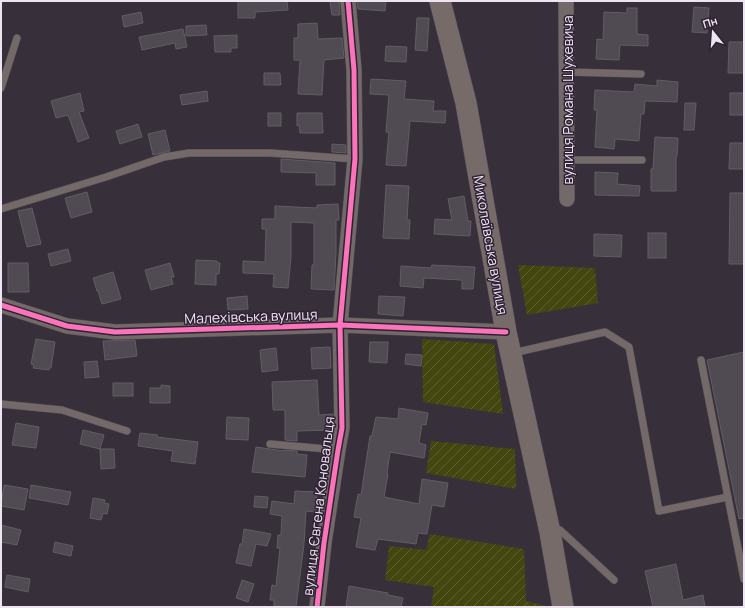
<svg xmlns="http://www.w3.org/2000/svg" width="745" height="608" font-family="Manrope,sans-serif">
<style>
.garden{fill:url(#garden-furrows)}
.building{fill:#504a53;stroke:#625c65}
.lines{fill:none;stroke-linecap:round;stroke-linejoin:round}
.service-casing{stroke:#534e57;stroke-width:8}
.minor-casing{stroke:#534e57;stroke-width:16}
.secondary-casing{stroke:#534e57;stroke-width:22}
.service{stroke:#736968;stroke-width:7}
.minor{stroke:#736968;stroke-width:15}
.secondary{stroke:#776b6a;stroke-width:21}
.cycleway-casing{stroke:#2f2235;stroke-width:8}
.cycleway{stroke:#fb73b8;stroke-width:5}
.labels{text-anchor:middle;dominant-baseline:central;stroke-width:3;stroke-linejoin:round;paint-order:stroke}
.street-label{font-size:14px;fill:#eee5f2;stroke:#2f2235}
</style>
<defs>
<pattern id="garden-furrows" width="10" height="10" patternUnits="userSpaceOnUse"><rect width="10" height="10" fill="#444610"/><path d="M-1 1l2-2M0 10L10 0M9 11l2-2" fill="none" stroke="#5f6133"/></pattern>
</defs>
<rect width="100%" height="100%" fill="#37303a"/>
<g class="garden">
<path d="M518,265l77,3 3,35 -71,12z"/>
<path d="M422,339l72,5 9,70 -80,-12z"/>
<path d="M431,441l84,8 1,40 -90,-16z"/>
<path d="M430,534l94,15 2,52 20,5v1h-115l3,-20 -49,-7 4,-34 37,4z"/>
</g>
<g class="building">
<path d="M238,1h49l1,9 -33,2v6h-17z"/>
<path d="M330,1h9l1,14h-8z"/>
<path d="M357,1h29l-1,10 -27,-2z"/>
<path d="M694,7l15,1 -2,25 -15,-1z"/>
<path d="M627,8h10v26l11,1v11l-28,-1 -1,15 -23,-1 1,-20 6,1 1,-28 23,1z"/>
<path d="M141,12l2,11 -19,4 -2,-11z"/>
<path d="M417,18h12l-2,33 -12,-1z"/>
<path d="M317,23l1,16 24,-1 2,20 -20,2 -2,35 -24,-1 2,-34h-6v-22h4v-14z"/>
<path d="M206,25l1,10 -21,1v-10z"/>
<path d="M183,29l4,18 -11,2 -1,-6 -33,7 -3,-13z"/>
<path d="M237,35v13h-6v4h-16l-1,-16z"/>
<path d="M729,42h15v31h-16z"/>
<path d="M386,46l21,1 -1,15 -21,-1z"/>
<path d="M264,73h16l1,12h-17z"/>
<path d="M371,79l35,2 -2,18 30,2 -1,10h13l-1,12 -35,-2 -4,45 -20,-1 3,-33h-3l3,-37 -19,-1z"/>
<path d="M657,80l21,2 -1,20 -32,-1 -1,13h-3l-2,27 -24,-2 -1,10 -19,-2 2,-37h-3l1,-20 39,2 1,-8 22,2z"/>
<path d="M207,91l1,10 -26,4 -2,-10z"/>
<path d="M80,93l4,18 -5,1 10,26 -11,4 -10,-27 -12,3 -5,-17z"/>
<rect x="730" y="93" width="14" height="22"/>
<path d="M685,103h11l-2,27h-10z"/>
<rect x="268" y="113" width="13" height="13"/>
<path d="M297,113h25l1,20h-23l-1,-8 -2,1z"/>
<path d="M138,124l4,13 -22,7 -4,-13z"/>
<path d="M165,130l5,21 -17,4 -5,-21z"/>
<path d="M655,137l23,1 -1,18h-1v35h-25v-22h2z"/>
<path d="M730,143h14v26h-15z"/>
<path d="M332,144l14,1v8l-14,-1z"/>
<path d="M281,159l54,4v22h-19v-12l-35,-1z"/>
<path d="M595,172l23,1 -1,11 23,2 -1,10 -44,-1z"/>
<path d="M386,185l23,1 -2,34h3l-1,19 -26,-1z"/>
<path d="M87,192l5,20 -21,6 -6,-20z"/>
<path d="M730,193h14v71h-15z"/>
<path d="M464,196l4,25h3l-1,15 -36,-2 1,-15 17,1 -4,-21z"/>
<path d="M338,204l1,16h-3v33l-2,37 -23,-1 1,-24h2v-42l-23,-1v35l-3,31 -15,-1 1,-13 -31,-1v-12l22,1 1,-33h-4v-10h13v-13l42,2v-3z"/>
<path d="M32,208l9,36 -14,3 -9,-36z"/>
<rect x="648" y="233" width="18" height="25"/>
<path d="M594,234l28,1 -1,22 -27,-1z"/>
<path d="M68,249l3,12 -20,5 -3,-12z"/>
<path d="M196,260l21,1v2h3l-1,11h-3v11l-21,-1z"/>
<path d="M8,263h20l1,29h-21z"/>
<path d="M170,263l4,14h-3l2,7 -22,6 -6,-20z"/>
<path d="M432,265l43,2 -2,22h-11v-9l-38,-2 -1,10 -23,-2 1,-20 30,2z"/>
<path d="M113,272l8,27 -19,5 -4,-13h-1l-4,-13z"/>
<path d="M247,296l1,13 -20,1 -1,-12z"/>
<path d="M379,296l26,1 -2,19 -25,-2z"/>
<path d="M36,339l19,3 -4,26h-2v2l-16,-2 1,-3 -3,-1z"/>
<path d="M135,340l2,16 -32,4 -2,-19z"/>
<path d="M370,342h18l-1,21 -18,-1z"/>
<path d="M330,347l1,21 -19,1 -1,-21z"/>
<path d="M276,348l2,22 -16,2 -2,-22z"/>
<path d="M744,352v166l-5,1 -32,-159z"/>
<path d="M406,354l16,1 -1,11 -16,-2z"/>
<path d="M97,361l2,16 -14,1 -1,-16z"/>
<path d="M317,380l2,35 14,-1 -1,16 -35,1v10l-12,-1v-30h-12l-1,-28z"/>
<rect x="113" y="383" width="20" height="13"/>
<path d="M161,385l9,1v17h-20v-15h11z"/>
<path d="M399,408l29,5 -2,12 -4,-1 -3,19 7,2 -2,13 -34,-6 -3,21 1,1 -4,23 35,7 3,-25 26,4 -4,24 -12,-2 -5,29 -9,-1 -2,11 -38,-5 -3,11 -19,-3 5,-29 -7,-1 4,-23 3,1 9,-59h2l4,-19 22,2z"/>
<path d="M227,417l22,1 -1,22 -22,-1z"/>
<path d="M16,423l23,4 -3,21 -24,-3z"/>
<path d="M83,430l21,5 -4,14 -20,-5z"/>
<path d="M140,433l17,2v2l41,5 -3,22 -24,-3 2,-10 -35,-5z"/>
<path d="M256,447l28,4v-1l13,1v3l10,1 -2,22 -53,-5z"/>
<path d="M100,449h14l1,19 -14,1z"/>
<path d="M4,485l24,4 -4,21 -23,-4z"/>
<path d="M31,485l40,7 -3,13 -39,-7z"/>
<path d="M295,491l22,1 -1,20 -10,-1 -2,33 -8,63 -22,-1v-6h-4l2,-15 4,1 4,-38h-3l1,-13h3l1,-19 -12,-2 2,-13 22,3z"/>
<path d="M255,496l13,1 -1,11 -13,-1z"/>
<path d="M93,498l12,2 -1,3 5,1 -2,10 -4,-1 -2,7 -11,-2z"/>
<path d="M1,525l20,5 -4,15 -16,-3z"/>
<path d="M244,529l27,5 -4,12 -11,-2 -5,22 -15,-3 4,-19h2z"/>
<path d="M55,542l18,4 -2,10 -18,-4z"/>
<path d="M676,564l7,36 20,-5 2,12h-52l-8,-36z"/>
<path d="M7,575l23,4 -2,13 -23,-5z"/>
<path d="M242,580l12,4 -6,18 -12,-4z"/>
<path d="M349,586l39,7v2l15,3 -2,9h-47l-8,-1z"/>
</g>
<g class="lines">
<defs>
<g id="service">
<path d="M567,72l74,2"/>
<path d="M1,88l16,-50"/>
<path d="M567,160h75"/>
<path d="M1,209l105,-32 58,-20 25,-4h81l85,6"/>
<path d="M513,353l92,-21 24,15 30,164 69,-14"/>
<path d="M701,360l43,219"/>
<path d="M1,404l61,6 65,21"/>
<path d="M270,444l68,6"/>
<path d="M552,529l8,1 54,50"/>
</g>
<g id="minor">
<path d="M566,1l1,198"/>
<path d="M1,305l66,21 48,6 225,-7 166,7"/>
<path d="M317,607l7,-64 14,-93 4,-22 -2,-103 15,-166 -1,-89 -6,-69"/>
</g>
<path id="secondary" d="M440,1l26,102 40,229 44,200 13,75"/>
</defs>
<use href="#service" class="service-casing"/>
<use href="#minor" class="minor-casing"/>
<use href="#secondary" class="secondary-casing"/>
<use href="#service" class="service"/>
<use href="#minor" class="minor"/>
<use href="#secondary" class="secondary"/>
<defs>
<g id="cycleway">
<path d="M1,305l66,21 48,6 225,-7 166,7"/>
<path d="M317,607l7,-64 14,-93 4,-22 -2,-103 15,-166 -1,-89 -6,-69"/>
</g>
</defs>
<use href="#cycleway" class="cycleway-casing"/>
<use href="#cycleway" class="cycleway"/>
</g>
<g class="labels">
<g class="street-label">
<text transform="translate(567 100) rotate(-90)">вулиця Романа Шухевича</text>
<text transform="translate(491 245) rotate(80)">Миколаївська вулиця</text>
<text transform="translate(251 316) rotate(-2)">Малехівська вулиця</text>
<text transform="translate(318 506) rotate(-83)">вулиця Євгена Коновальця</text>
</g>
</g>
<rect width="745" height="608" fill="none" stroke="#eee5f2" stroke-width="4"/>
<g transform="translate(713 32) rotate(343)" stroke="#2f2235" stroke-width="3" paint-order="stroke">
<path d="M0-3L7 15L0 10L-7 15Z" fill="#eee5f2"/>
<text y="-6" font-size="11" font-weight="bold" text-anchor="middle" fill="#eee5f2">Пн</text>
</g>
</svg>
